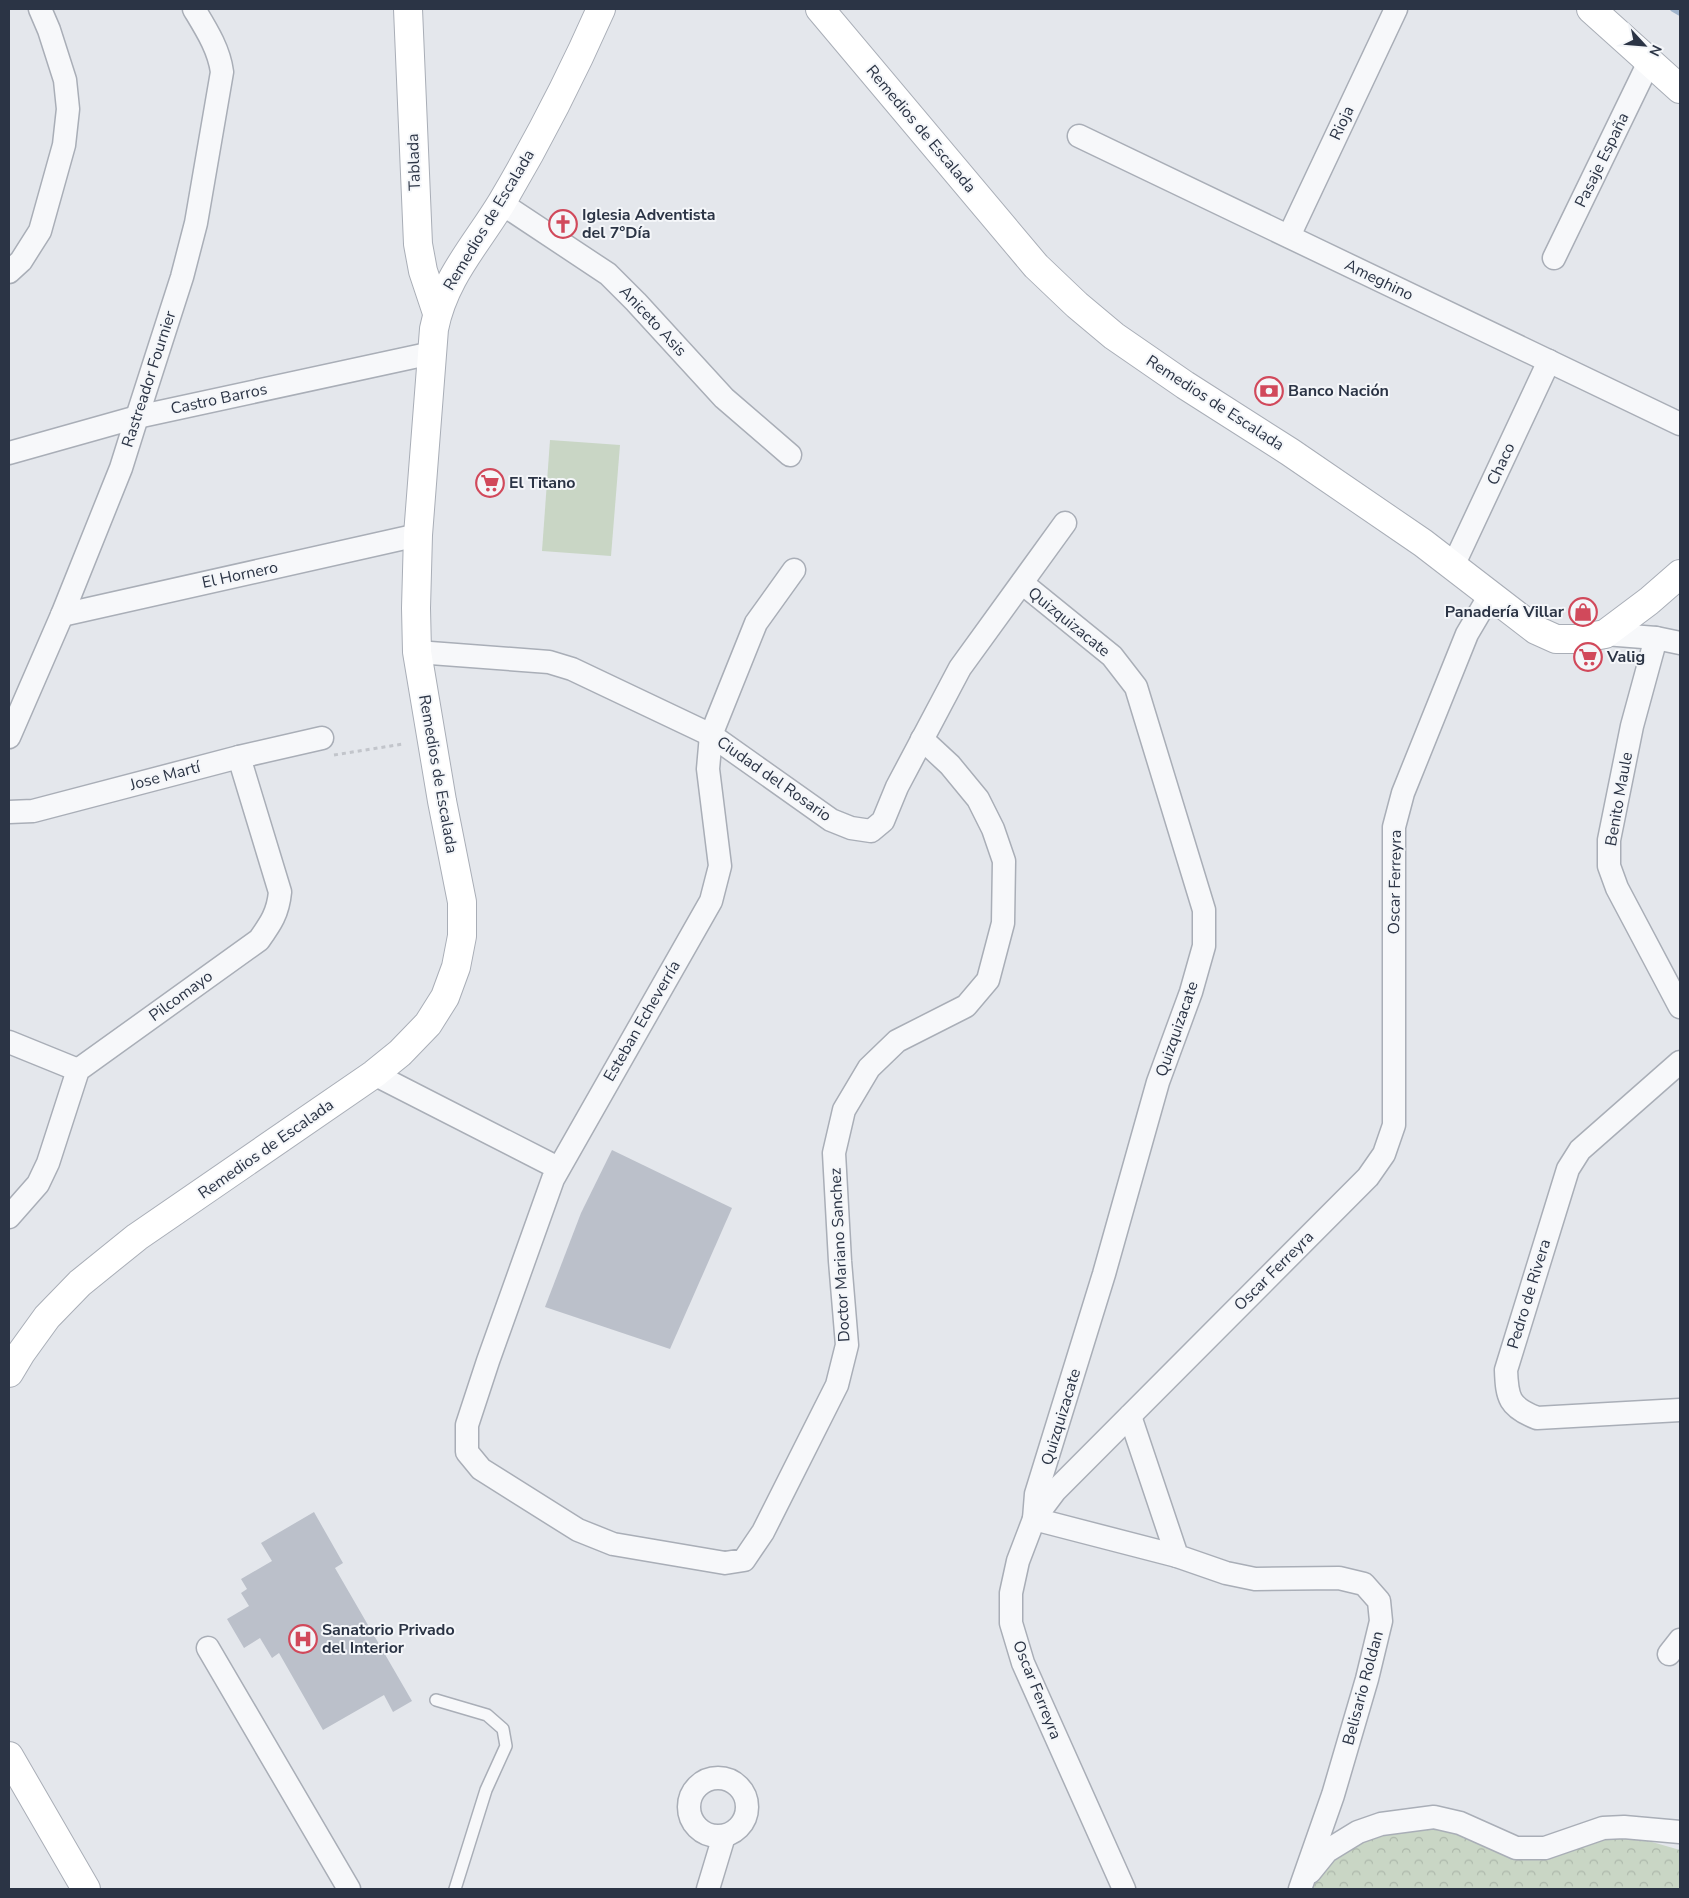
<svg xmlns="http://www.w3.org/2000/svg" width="1689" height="1898" font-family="'Nunito Sans',sans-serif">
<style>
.forest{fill:url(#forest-crowns)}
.park{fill:#c9d6c5}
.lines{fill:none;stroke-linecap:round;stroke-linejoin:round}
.stream{stroke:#9fb4cc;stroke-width:5.5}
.building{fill:#bbc0ca}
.lane-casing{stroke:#a9aeb7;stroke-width:14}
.street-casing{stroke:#a9aeb7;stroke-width:25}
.secondary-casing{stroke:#a9aeb7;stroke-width:30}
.path{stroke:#c2c5cb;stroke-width:3;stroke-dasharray:4 4;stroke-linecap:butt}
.lane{stroke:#f7f8fa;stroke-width:11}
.street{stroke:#f7f8fa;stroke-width:22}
.secondary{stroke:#fff;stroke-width:28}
.labels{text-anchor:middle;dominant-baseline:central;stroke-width:4;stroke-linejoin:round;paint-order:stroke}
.street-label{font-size:16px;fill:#2b3445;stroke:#f4f6f9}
.poi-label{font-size:16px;font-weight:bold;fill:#2b3445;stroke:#f4f6f9;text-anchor:start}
</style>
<defs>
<pattern id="forest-crowns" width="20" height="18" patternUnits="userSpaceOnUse" patternTransform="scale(1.25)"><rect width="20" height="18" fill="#c9d6c5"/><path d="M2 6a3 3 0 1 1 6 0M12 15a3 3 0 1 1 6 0" fill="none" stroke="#adb8ab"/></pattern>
</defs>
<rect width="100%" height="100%" fill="#e4e7ec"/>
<path class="forest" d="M1460,1823l56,25 87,-20 77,22v39h-379l1,-6 79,-59z"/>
<path class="park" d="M550,440l70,5 -9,111 -69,-5z"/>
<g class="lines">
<path class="stream" d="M1673,9l7,4"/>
</g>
<g class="building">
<path d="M612,1150l120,58 -62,141 -125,-42 36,-94z"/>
<path d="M314,1512l29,51 -8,5 77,133 -19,11 -9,-17 -61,35 -44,-77 -7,5 -12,-20 -16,10 -17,-29 22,-13 -8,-13 6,-4 -6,-10 31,-18 -11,-18z"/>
</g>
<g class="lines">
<defs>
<path id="lane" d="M436,1700l51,15 16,14 3,17 -20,44 -31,99"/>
<g id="street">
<path d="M1079,136l601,288"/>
<path d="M501,203l107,71 28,28 88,96 66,57"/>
<path d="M1289,236l107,-227"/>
<path d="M1554,258l95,-196"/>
<path d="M9,272l12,-11 19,-30 24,-86 4,-36 -3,-29 -16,-50 -9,-21"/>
<path d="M9,453l128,-36 295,-64"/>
<path d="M1453,566l96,-205"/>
<path d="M794,570l-38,53 -45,112 -3,34 12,97 -9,35 -158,278 -65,182 -21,64v27l14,17 97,61 35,14 112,19 19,-3 19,-28 74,-147 10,-40 -7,-84 -6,-108 10,-43 25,-42 28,-27 69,-35 22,-26 15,-57 1,-62 -11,-32 -15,-30 -28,-34 -28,-26"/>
<path d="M1022,583l90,73 24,31 68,223v36l-13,46 -33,90 -54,192 -68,220 -2,25 143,37"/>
<path d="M62,615l356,-80"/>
<path d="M1605,634l51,4 24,5"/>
<path d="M1656,638l-24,88 -23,114v26l8,22 63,119"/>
<path d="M417,652l132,10 23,7 139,66 120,85 20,8 20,3 12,-10 14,-34 63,-119 105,-145"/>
<path d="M9,737l53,-122 59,-147 16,-51 45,-140 14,-54 26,-151c-3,-23 -16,-43 -28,-63"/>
<path d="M9,812l24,-1 206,-54 83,-19"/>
<path d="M9,1042l69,28"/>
<path d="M1680,1062l-100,88 -12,19 -62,201c1,28 3,37 31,48l143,-8"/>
<path d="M374,1074l184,94"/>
<path d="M9,1217l29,-33 10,-21 30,-93 181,-130c12,-17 19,-27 21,-48l-41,-135"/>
<path d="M1130,1416l47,140 49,17 29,6 84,-1 25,6 15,17 2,20 -14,58 -34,116 -33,94"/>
<path d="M208,1648l141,241"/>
<path d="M1669,1654l11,-14"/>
<circle cx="718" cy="1807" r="29"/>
<path d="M1310,1872l17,-21 31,-19 23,-8 53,-7 26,6 56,25h29l58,-20 21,-1 56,5"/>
<path d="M708,1889l16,-53"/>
<path d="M1124,1889l-101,-226 -12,-40v-30l7,-32 16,-42 21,-28 313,-314 16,-23 10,-29v-298l9,-34 64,-159 23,-39"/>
</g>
<g id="secondary">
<path d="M408,9l10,235 5,27 14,42"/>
<path d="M820,9l216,257 41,39 37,31 71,49 105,67 133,91 113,87 20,9h22l27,-5 44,-33 31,-27"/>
<path d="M1591,9l89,80"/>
<path d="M9,1373l12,-20 26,-36 33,-34 57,-46 237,-163 26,-21 28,-29 17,-27 11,-30 6,-31v-34l-20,-101 -25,-149 -1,-44 2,-73 16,-206c10,-51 42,-84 68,-127 37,-63 70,-127 99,-193"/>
<path d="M9,1756l77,133"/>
</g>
</defs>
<use href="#lane" class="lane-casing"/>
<use href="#street" class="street-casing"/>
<use href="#secondary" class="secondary-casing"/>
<path class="path" d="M334,755l69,-11"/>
<use href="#lane" class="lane"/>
<use href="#street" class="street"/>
<use href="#secondary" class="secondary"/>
</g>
<defs>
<symbol id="church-ring" viewBox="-11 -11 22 22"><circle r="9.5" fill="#f4f6f9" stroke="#d1495b" stroke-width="1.5"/><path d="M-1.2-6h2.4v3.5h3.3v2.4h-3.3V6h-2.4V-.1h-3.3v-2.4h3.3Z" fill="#d1495b"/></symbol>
<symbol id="bank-ring" viewBox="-11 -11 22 22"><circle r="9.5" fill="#f4f6f9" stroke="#d1495b" stroke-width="1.5"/><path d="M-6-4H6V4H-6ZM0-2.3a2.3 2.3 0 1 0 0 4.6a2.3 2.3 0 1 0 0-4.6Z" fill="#d1495b"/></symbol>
<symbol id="supermarket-ring" viewBox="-11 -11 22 22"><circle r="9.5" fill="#f4f6f9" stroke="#d1495b" stroke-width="1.5"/><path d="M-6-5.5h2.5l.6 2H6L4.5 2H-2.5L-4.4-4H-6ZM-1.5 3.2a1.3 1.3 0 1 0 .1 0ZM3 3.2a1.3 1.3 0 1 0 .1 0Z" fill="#d1495b"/></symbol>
<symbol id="shop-ring" viewBox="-11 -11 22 22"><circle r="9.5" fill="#f4f6f9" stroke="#d1495b" stroke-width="1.5"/><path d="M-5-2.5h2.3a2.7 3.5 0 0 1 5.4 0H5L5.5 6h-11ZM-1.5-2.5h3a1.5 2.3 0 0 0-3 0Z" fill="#d1495b"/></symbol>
<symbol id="hospital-ring" viewBox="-11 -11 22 22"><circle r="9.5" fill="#f4f6f9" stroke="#d1495b" stroke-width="1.5"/><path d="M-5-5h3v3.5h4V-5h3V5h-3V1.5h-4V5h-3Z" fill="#d1495b"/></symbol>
</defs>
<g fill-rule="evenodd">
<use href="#church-ring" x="547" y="208" width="32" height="32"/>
<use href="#bank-ring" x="1253" y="375" width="32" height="32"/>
<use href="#supermarket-ring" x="474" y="467" width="32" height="32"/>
<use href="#shop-ring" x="1567" y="596" width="32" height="32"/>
<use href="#supermarket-ring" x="1572" y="641" width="32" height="32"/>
<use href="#hospital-ring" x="287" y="1623" width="32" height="32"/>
</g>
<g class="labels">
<g class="street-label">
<text transform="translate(1342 123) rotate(-65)">Rioja</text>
<text transform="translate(921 129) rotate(50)">Remedios de Escalada</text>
<text transform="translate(1602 160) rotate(-64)">Pasaje España</text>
<text transform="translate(414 162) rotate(-92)">Tablada</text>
<text transform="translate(489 220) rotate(-59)">Remedios de Escalada</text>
<text transform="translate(1379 280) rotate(26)">Ameghino</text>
<text transform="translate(653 321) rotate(47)">Aniceto Asis</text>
<text transform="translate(149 379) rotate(-72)">Rastreador Fournier</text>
<text transform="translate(219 399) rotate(-12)">Castro Barros</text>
<text transform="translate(1215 403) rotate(33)">Remedios de Escalada</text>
<text transform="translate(1501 464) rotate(-65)">Chaco</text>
<text transform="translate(240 575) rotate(-12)">El Hornero</text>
<text transform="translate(1069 622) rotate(39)">Quizquizacate</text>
<text transform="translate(438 774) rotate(80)">Remedios de Escalada</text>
<text transform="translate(165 776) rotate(-15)">Jose Martí</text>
<text transform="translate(774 779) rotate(35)">Ciudad del Rosario</text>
<text transform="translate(1619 799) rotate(-80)">Benito Maule</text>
<text transform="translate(1395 882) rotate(-89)">Oscar Ferreyra</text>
<text transform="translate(181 996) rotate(-36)">Pilcomayo</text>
<text transform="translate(642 1021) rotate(-60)">Esteban Echeverría</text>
<text transform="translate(1177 1029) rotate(-71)">Quizquizacate</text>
<text transform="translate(266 1149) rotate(-35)">Remedios de Escalada</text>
<text transform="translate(840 1255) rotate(-93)">Doctor Mariano Sanchez</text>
<text transform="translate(1274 1271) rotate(-45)">Oscar Ferreyra</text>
<text transform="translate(1529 1294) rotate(-73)">Pedro de Rivera</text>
<text transform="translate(1061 1417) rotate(-73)">Quizquizacate</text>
<text transform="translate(1363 1688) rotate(-75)">Belisario Roldan</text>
<text transform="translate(1037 1690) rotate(68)">Oscar Ferreyra</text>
</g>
<g class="poi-label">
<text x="582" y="215">Iglesia Adventista<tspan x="582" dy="18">del 7°Día</tspan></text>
<text x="1288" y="391">Banco Nación</text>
<text x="509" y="483">El Titano</text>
<text x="1564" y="612" text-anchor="end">Panadería Villar</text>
<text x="1607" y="657">Valig</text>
<text x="322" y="1630">Sanatorio Privado<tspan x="322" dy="18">del Interior</tspan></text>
</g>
</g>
<rect width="1689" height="1898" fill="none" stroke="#2b3445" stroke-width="20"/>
<g transform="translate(1644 45) rotate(116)" stroke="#f4f6f9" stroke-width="4" paint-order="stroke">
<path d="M0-4L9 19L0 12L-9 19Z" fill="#2b3445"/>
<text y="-8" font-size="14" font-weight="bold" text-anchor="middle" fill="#2b3445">N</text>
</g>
</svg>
